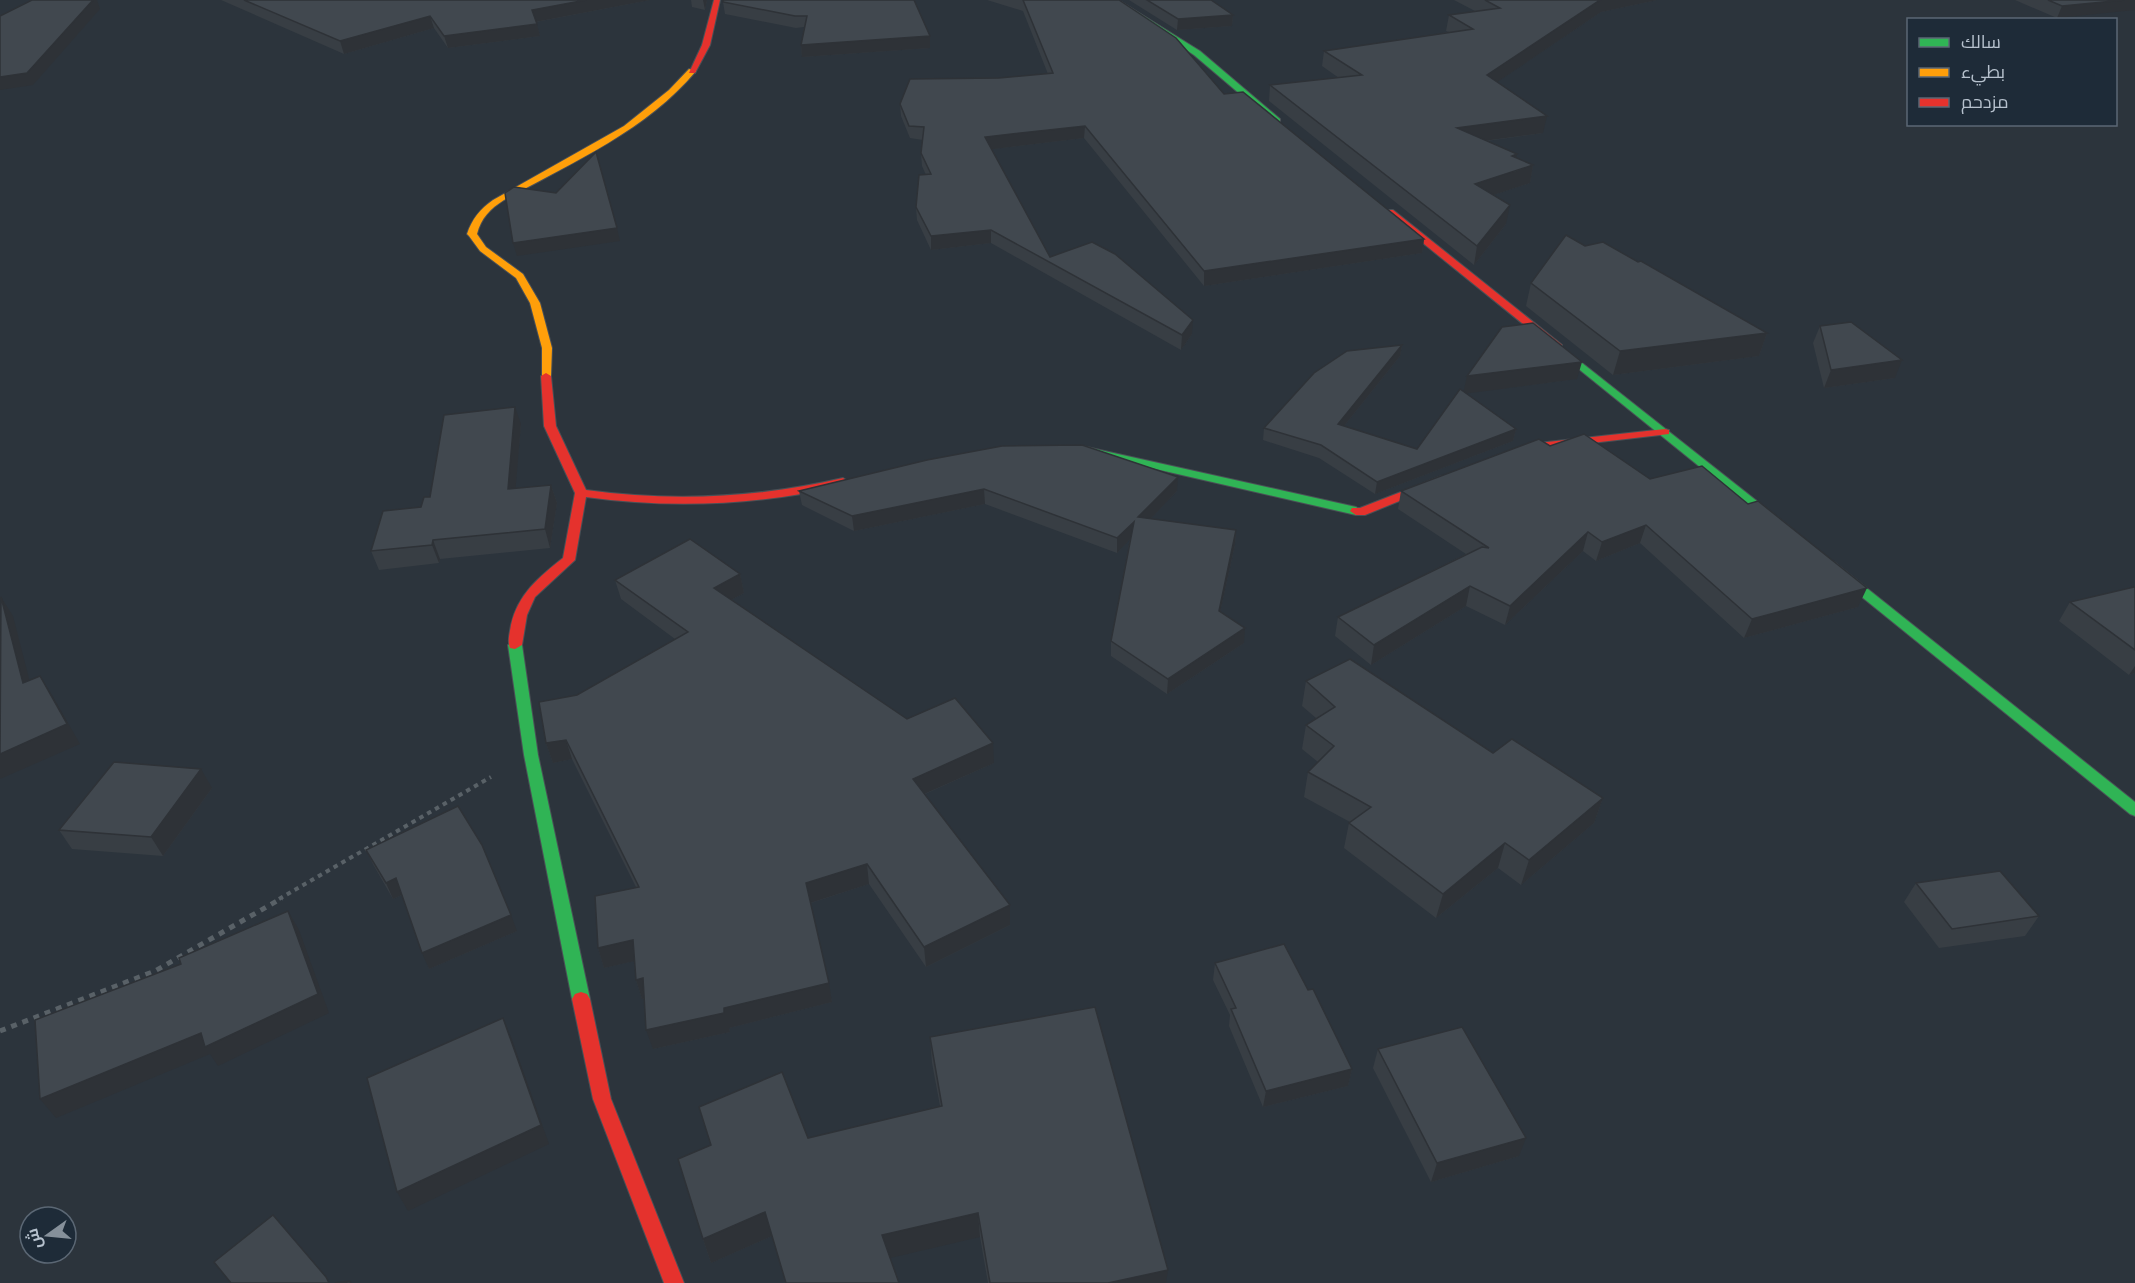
<svg xmlns="http://www.w3.org/2000/svg" width="2135" height="1283" font-family="Roboto,Cairo,sans-serif">
<style>
.lines{fill:none;stroke-linecap:round;stroke-linejoin:round}
.fast-casing{stroke:#4a5056;stroke-width:2}
.slow-casing{stroke:#4a5056;stroke-width:2}
.jam-casing{stroke:#4a5056;stroke-width:2}
.path-far1{stroke:#596167;stroke-width:4;stroke-dasharray:4.5 4.5;stroke-linecap:butt}
.path{stroke:#596167;stroke-width:5;stroke-dasharray:6 6;stroke-linecap:butt}
.fast{fill:#30b455;fill-rule:evenodd}
.slow{fill:#ff9f0a;fill-rule:evenodd}
.jam{fill:#e5322d;fill-rule:evenodd}
.wall{fill:#383e44}
.shaded-wall{fill:#2e3237}
.building{fill:#41484f;stroke:#2e3237;stroke-width:1.5}
</style>
<rect width="100%" height="100%" fill="#2c343c"/>
<g class="lines">
<defs>
<g id="fast">
<path d="M1111,0h7l82,51 80,68v4h-6l-80,-68z"/>
<path d="M1558,344l233,184 2,3 -2,3h-8l-229,-185v-4z"/>
<path d="M1082,446l274,61 6,4 -6,4 -274,-63h-11l-6,-3 6,-3z"/>
<path d="M1830,561l4,1 301,240v14l-5,-2 -304,-246 -2,-3 2,-3z"/>
<path d="M515,641l7,4 16,110 52,244 -3,5 -6,2 -6,-2 -3,-5 -48,-244 -16,-110z"/>
</g>
<path id="slow" d="M689,69l7,2c-50,60 -125,92 -192,129 -14,9 -23,18 -27,34l9,13 37,27 17,29 12,45 -1,28 -5,3 -4,-1v-30l-12,-45 -14,-25 -36,-27 -11,-15 -2,-2c5,-15 13,-25 26,-34l131,-74 45,-36z"/>
<g id="jam">
<path d="M714,0h6l-10,45 -15,28h-6l13,-28z"/>
<path d="M1387,210h6l169,135v4h-8l-167,-135z"/>
<path d="M546,373l5,3 5,50 30,64c87,12 171,8 257,-12l6,4 -6,4c-86,19 -170,23 -257,11l-11,63 -40,37 -8,18 -5,30 -7,4 -5,-1c-3,-7 0,-16 1,-23 7,-31 28,-48 52,-67l12,-65 -31,-67 -3,-50z"/>
<path d="M1665,429l4,1v4l-138,16 -27,9 -6,-3 31,-12z"/>
<path d="M1442,476l6,4 -2,2 -81,33h-9l-6,-4 2,-3h8z"/>
<path d="M581,992l6,2 3,5 21,100 73,184h-20l-71,-184 -21,-100 3,-5z"/>
</g>
</defs>
<use href="#fast" class="fast-casing"/>
<use href="#slow" class="slow-casing"/>
<use href="#jam" class="jam-casing"/>
<path class="path-far1" d="M279,899l212,-122"/>
<path class="path" d="M0,1031l155,-60 127,-73"/>
<use href="#fast" class="fast"/>
<use href="#slow" class="slow"/>
<use href="#jam" class="jam"/>
</g>
<g class="wall">
<path d="M221,0h429l-114,22 4,14 -92,12 -14,-20 -90,26z"/>
<path d="M691,0h16l-2,10 -13,-3z"/>
<path d="M914,0l16,48 -128,9 -1,-12 3,-18 -8,1 -71,-14 -2,-12z"/>
<path d="M987,0h132l105,94 200,145 -2,14 -218,33 -120,-148 -92,11 58,108 142,77 -11,16 -190,-107 -60,7 -14,-30 -1,-13 10,-32 -4,-9 -1,-13 2,-13 -13,-2 -9,-22 -1,-12 99,-26 49,-4 -25,-63z"/>
<path d="M1129,0h82l22,15 -1,11 -55,4z"/>
<path d="M1454,0h203l-56,12 -104,70 46,51 -57,8 31,17 16,7 -3,18 -37,12 13,29 -32,41 -205,-164 1,-16 69,-7 -17,-12 2,-15 125,-19 -3,-1 3,-16 26,-4z"/>
<path d="M2015,0h120l-78,18z"/>
<path d="M1585,246l53,16 129,71 -8,23 -146,19 -87,-69 5,-23z"/>
<path d="M1820,326l75,52 -71,10 -11,-45z"/>
<path d="M1402,345l-2,11 -56,70 73,23 46,-58 114,-12 -111,14 50,36 -3,12 -138,53 -56,-36 -56,-18 1,-12z"/>
<path d="M521,424l-6,64 36,-3 6,18 -7,45 -110,11 -1,4 -60,7 -8,-19 50,-44 9,-10z"/>
<path d="M1550,446l100,33 208,128 -114,31 -104,-95 -44,18 -13,-10 -78,74 -39,-19 -95,59 -36,-29 3,-19 128,-63 -68,-45 3,-18z"/>
<path d="M927,460l250,31 -27,28 86,11 -1,15 -15,67 24,31 -77,51 -56,-38v-15l19,-102 -13,14 -132,-49 -131,27 -52,-26 -3,-14z"/>
<path d="M740,574l4,19 -13,7 176,119 87,44 -69,31 85,111v20l-84,42 -57,-83 -58,19 21,99 -103,26 1,4 -77,17 -9,-50h-2l-6,-19 -2,-19 -30,7 -6,-20 38,-61 -64,-128 -19,4 -7,-20 31,-48 98,-56 -54,-40 -6,-19z"/>
<path d="M2135,587v86l-6,2 -70,-54 11,-19z"/>
<path d="M1306,681l187,72 110,45 -9,25 -73,62 -23,-17 -62,50 -92,-70 5,-25 1,-1 -46,-25 4,-25 10,-10 -16,-13 4,-24 10,-7 -14,-12z"/>
<path d="M212,788l-49,68 -91,-7 -13,-19z"/>
<path d="M366,850l151,81 -88,38 -27,-74 -9,4 -19,-33z"/>
<path d="M1916,883l123,33 -14,20 -86,12 -35,-46z"/>
<path d="M1215,963l137,106 -4,17 -85,21 -34,-81 1,-11 -17,-35z"/>
<path d="M930,1037l236,246h-178l-8,-46 -208,-1 -61,27 -8,-24 105,-101 132,-32 -8,-43z"/>
<path d="M1378,1049l141,107 -88,26 -58,-114z"/>
</g>
<g class="shaded-wall">
<path d="M93,0h4l3,9 -67,76 -33,5v-13z"/>
<path d="M586,0h64l-115,22 -3,-12z"/>
<path d="M703,0h4l-2,10z"/>
<path d="M1600,0h57l-56,12 -117,79 3,-16z"/>
<path d="M2124,0h11v10l-78,8 5,-12z"/>
<path d="M1233,15l-1,11 -55,4 1,-11z"/>
<path d="M430,16l4,12 -90,26 -4,-13z"/>
<path d="M537,24l3,12 -92,12 -4,-12z"/>
<path d="M930,36v12l-128,9 -1,-12z"/>
<path d="M1547,116l-4,17 -90,12 4,-17z"/>
<path d="M1085,126l-1,12 -98,12 -1,-13z"/>
<path d="M1517,154l-3,18 19,-7 -3,18 -58,19 3,-18 37,-28z"/>
<path d="M1510,205l-4,19 -32,41 3,-19z"/>
<path d="M617,228l3,13 -103,15 -4,-13z"/>
<path d="M991,230v13l-60,7v-14z"/>
<path d="M1424,239l-2,14 -218,33v-15z"/>
<path d="M1193,320l-1,14 -11,16 1,-15z"/>
<path d="M1767,333l-8,23 -146,19 7,-24z"/>
<path d="M1402,345l-2,11 -64,80 2,-12z"/>
<path d="M1902,360l-7,18 -71,10 7,-18z"/>
<path d="M1582,362l-5,17 -114,15 4,-18z"/>
<path d="M515,407l6,17 -7,83 -6,-18z"/>
<path d="M1516,429l-3,12 -138,53 2,-12z"/>
<path d="M1178,477l-1,14 -39,41v-15z"/>
<path d="M551,485l6,18 -7,45 -5,-19z"/>
<path d="M984,489l1,15 -131,27 -2,-15z"/>
<path d="M1134,522l-1,14 -16,17v-15z"/>
<path d="M1646,525l-6,18 -44,18 6,-19z"/>
<path d="M1236,530l-1,15 -18,81 2,-15z"/>
<path d="M1588,532l-5,19 -78,74 5,-19z"/>
<path d="M433,540l7,19 -1,4 -7,-18z"/>
<path d="M740,574l4,19 -26,14 -4,-19z"/>
<path d="M1470,586l-4,20 -95,59 3,-20z"/>
<path d="M1867,588l-9,19 -114,31 8,-19z"/>
<path d="M1,597l12,19 22,86 -12,-19z"/>
<path d="M1245,628l-1,15 -77,51 1,-15z"/>
<path d="M2135,666v7l-6,2z"/>
<path d="M40,676l12,19 28,49 -80,35v-25z"/>
<path d="M566,740l6,19 -19,4 -7,-20z"/>
<path d="M993,743l1,20 -79,35 -2,-19z"/>
<path d="M201,769l11,19 -49,68 -12,-19z"/>
<path d="M1603,798l-9,25 -73,62 8,-25z"/>
<path d="M1505,843l-7,25 -62,50 7,-24z"/>
<path d="M867,864l2,20 -59,19 -4,-20z"/>
<path d="M396,878l8,16 -11,5 -7,-16z"/>
<path d="M1010,905v20l-84,42 -2,-20z"/>
<path d="M288,911l11,19 30,83 -111,53 -8,-12 -154,64 -16,-19z"/>
<path d="M511,915l6,16 -88,38 -7,-16z"/>
<path d="M633,940l6,20 -35,8 -6,-20z"/>
<path d="M643,978l7,19 -8,2 -6,-19z"/>
<path d="M829,983l3,19 -103,26 1,4 -77,17 -7,-19 78,-22z"/>
<path d="M503,1018l8,19 38,107 -141,67 -11,-19z"/>
<path d="M1352,1069l-4,17 -85,21 3,-16z"/>
<path d="M1526,1138l-7,18 -88,26 6,-19z"/>
<path d="M765,1212l7,24 -61,27 -8,-24z"/>
<path d="M978,1213l2,24 -94,22 -4,-24z"/>
<path d="M1168,1270l-2,13h-58z"/>
</g>
<g class="building">
<path d="M32,0h61l-66,73 -27,4v-61z"/>
<path d="M244,0h342l-54,10 5,14 -93,12 -14,-20 -90,25z"/>
<path d="M723,0h191l16,36 -129,9 6,-29h-12l-72,-14z"/>
<path d="M1023,0h96l57,38 48,56 19,-2 181,147 -220,32 -119,-145 -100,11 65,120 42,-15 23,12 78,66 -11,15 -191,-105 -60,6 -15,-29 3,-32 12,-1 -10,-21 3,-26 -15,-1 -9,-22 10,-25 89,-1 54,-5z"/>
<path d="M1147,0h64l22,15 -55,4z"/>
<path d="M1485,0h115l-113,75 60,41 -90,12 60,26 -5,2 21,9 -58,19 35,21 -33,41 -207,-161 92,-10 -38,-24 149,-22 -24,-14 51,-7z"/>
<path d="M2048,0h76l-62,6z"/>
<path d="M596,152l21,76 -104,15 -8,-50 9,-6 42,6z"/>
<path d="M1566,235l19,11 18,-4 35,20 3,-1 126,72 -147,18 -89,-68z"/>
<path d="M1851,322l51,38 -71,10 -11,-44z"/>
<path d="M1533,323l49,39 -115,14 35,-49z"/>
<path d="M1402,345l-64,79 79,25 43,-60 56,40 -139,53 -56,-37 -57,-17 50,-55 33,-22z"/>
<path d="M515,407l-7,82 43,-4 -6,44 -112,11 -1,5 -61,6 12,-40 38,-4 3,-10h6l14,-82z"/>
<path d="M1584,434l66,45 52,-13 46,38 10,-3 109,87 -115,31 -106,-94 -44,17 -14,-10 -78,74 -40,-20 -96,59 -36,-28 144,-70 7,1 -88,-57 138,-52 11,7z"/>
<path d="M1082,445l96,32 -40,40 98,13 -17,81 26,17 -77,51 -57,-38 23,-119 -17,16 -133,-49 -132,27 -53,-25 128,-31 75,-14z"/>
<path d="M690,539l50,35 -26,14 193,131 48,-21 38,45 -80,36 97,126 -86,42 -57,-83 -61,19 23,100 -105,25v5l-78,17 -3,-52 -7,2 -3,-40 -35,8 -3,-52 44,-9 -73,-147 -20,3 -7,-41 38,-7 111,-63 -73,-52z"/>
<path d="M2134,587h1v63l-65,-48z"/>
<path d="M1,597l22,86 17,-7 27,48 -67,30z"/>
<path d="M1350,659l143,94 19,-14 91,59 -74,62 -24,-17 -62,51 -94,-71 22,-16 -63,-35 26,-26 -28,-21 29,-18 -29,-26z"/>
<path d="M114,762l87,7 -50,68 -92,-7z"/>
<path d="M458,806l24,39 29,70 -89,38 -26,-75 -10,5 -20,-33z"/>
<path d="M2000,871l39,45 -87,13 -36,-46z"/>
<path d="M288,911l30,83 -113,53 -4,-14 -161,66 -5,-79 146,-56 -2,-6z"/>
<path d="M1284,944l24,46 5,-1 39,80 -86,22 -35,-82 5,-1 -21,-45z"/>
<path d="M1095,1007l73,263 -60,13h-118l-12,-70 -96,22 17,48h-113l-21,-71 -62,27 -25,-80 33,-14 -12,-38 83,-35 26,66 134,-32 -12,-69z"/>
<path d="M503,1018l38,107 -144,67 -30,-114z"/>
<path d="M1462,1027l64,111 -89,25 -59,-114z"/>
<path d="M273,1215l53,62 3,6h-98l-17,-21z"/>
<path d="M350,1281l1,2h-16z"/>
</g>
<rect x="1907" y="18" width="210" height="108" fill="#1e2b38" stroke="#5b6774" stroke-width="1.5"/>
<rect x="1919" y="38" width="30" height="9" fill="#30b455" stroke="#5b6774" stroke-width="1.5"/>
<text x="1961" y="48" font-size="18" fill="#b6c1cd">سالك</text>
<rect x="1919" y="68" width="30" height="9" fill="#ff9f0a" stroke="#5b6774" stroke-width="1.5"/>
<text x="1961" y="78" font-size="18" fill="#b6c1cd">بطيء</text>
<rect x="1919" y="98" width="30" height="9" fill="#e5322d" stroke="#5b6774" stroke-width="1.5"/>
<text x="1961" y="108" font-size="18" fill="#b6c1cd">مزدحم</text>
<g transform="translate(48 1235) rotate(255)"><circle r="28" fill="#1e2b38" stroke="#5b6774" stroke-width="1.5"/>
<path d="M0-4.5L10 22L0 15L-10 22Z" fill="#86909a"/>
<text y="-9" font-size="16" font-weight="bold" text-anchor="middle" fill="#b6c1cd">ش</text>
</g>
</svg>
